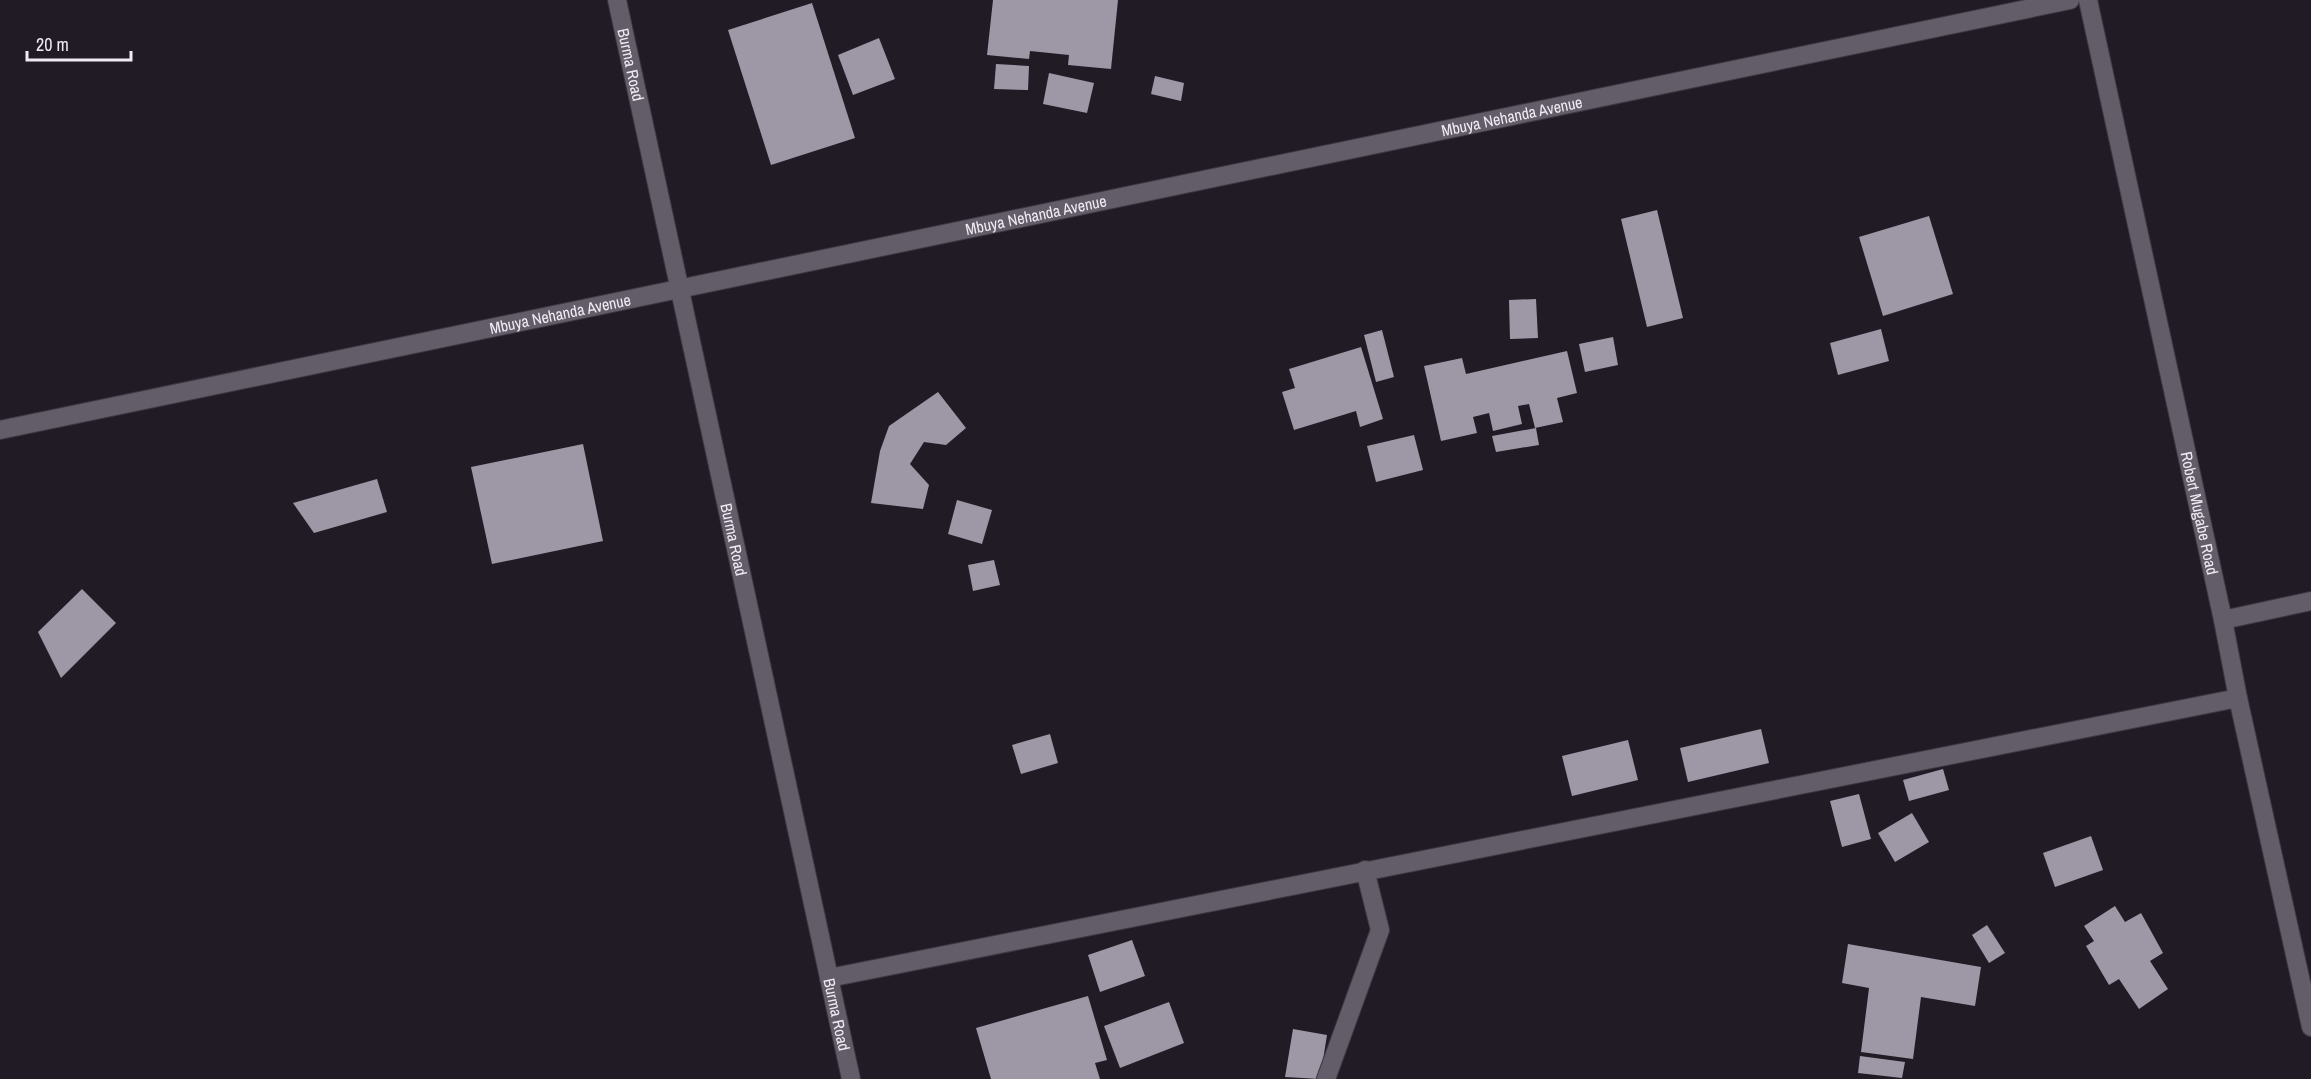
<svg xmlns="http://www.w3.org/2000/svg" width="2311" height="1079" font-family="'Archivo Narrow',sans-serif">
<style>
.building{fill:#9e97a6}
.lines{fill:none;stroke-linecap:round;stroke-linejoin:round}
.lane-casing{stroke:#3d3841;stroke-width:20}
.street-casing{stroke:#3d3841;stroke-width:20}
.secondary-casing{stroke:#3d3841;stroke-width:20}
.lane{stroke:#635c69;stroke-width:18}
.street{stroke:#635c69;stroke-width:18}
.secondary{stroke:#635c69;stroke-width:18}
.labels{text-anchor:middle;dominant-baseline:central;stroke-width:6;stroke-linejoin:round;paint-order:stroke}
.street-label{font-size:16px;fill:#efebf3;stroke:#211b26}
</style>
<rect width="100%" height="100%" fill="#211b26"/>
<g class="building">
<path d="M993,0h125l-7,69 -43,-4 1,-10 -39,-4 -1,8 -42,-4z"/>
<path d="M812,3l43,135 -84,27 -43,-135z"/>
<path d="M879,38l16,41 -42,16 -15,-40z"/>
<path d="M996,64l33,2 -1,24 -34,-1z"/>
<path d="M1049,73l45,10 -7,30 -44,-9z"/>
<path d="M1155,76l29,7 -3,18 -30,-7z"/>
<path d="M1657,210l26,108 -36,9 -26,-108z"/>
<path d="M1929,216l24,78 -70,22 -24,-79z"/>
<path d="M1536,299l2,39 -28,1 -1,-39z"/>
<path d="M1881,329l8,32 -51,14 -8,-32z"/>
<path d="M1382,330l12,47 -18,5 -12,-47z"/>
<path d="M1613,337l5,28 -33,7 -6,-28z"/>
<path d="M1361,347l22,72 -23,8 -4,-16 -62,19 -12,-38 13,-4 -6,-19z"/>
<path d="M1567,351l10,42 -20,5 6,24 -28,6 -6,-24 -11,2 4,18 -29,7 -4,-18 -16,4 4,16 -36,8 -17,-75 38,-8 4,16z"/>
<path d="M938,392l28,36 -20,17 -22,-3 -14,22 19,21 -6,24 -52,-6 9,-52 9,-25z"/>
<path d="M1536,428l3,17 -43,7 -4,-16z"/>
<path d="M1414,435l9,35 -47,12 -9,-36z"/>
<path d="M583,444l20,97 -111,23 -21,-97z"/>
<path d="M377,479l10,33 -73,21 -21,-30z"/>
<path d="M957,500l35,10 -10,34 -34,-10z"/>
<path d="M994,560l6,25 -27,6 -5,-26z"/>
<path d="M82,589l34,34 -55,55 -23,-46z"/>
<path d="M1761,729l8,34 -81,19 -8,-34z"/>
<path d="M1050,734l8,29 -37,11 -9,-29z"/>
<path d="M1628,740l10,40 -66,16 -10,-40z"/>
<path d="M1943,769l6,21 -40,11 -6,-21z"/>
<path d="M1859,794l12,45 -29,8 -12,-46z"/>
<path d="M1912,813l17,29 -34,20 -17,-29z"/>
<path d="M2091,836l12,34 -48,17 -12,-34z"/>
<path d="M2115,906l10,16 16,-9 22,40 -13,8 18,28 -29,20 -20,-30 -10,6 -23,-39 8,-5 -10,-15z"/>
<path d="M1987,925l18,28 -16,10 -17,-28z"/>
<path d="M1132,940l13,36 -45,16 -12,-37z"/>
<path d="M1848,944l133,23 -6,39 -54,-9 -8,62 -52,-7 8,-64 -27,-5z"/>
<path d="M1088,996l19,64 -12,3 5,16h-109l-15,-51z"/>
<path d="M1169,1002l15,41 -64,25 -16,-42z"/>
<path d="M1293,1029l34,6 -7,44 -35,-2z"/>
<path d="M1860,1056l45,6 -3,16 -44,-5z"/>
</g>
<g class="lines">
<defs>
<g id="lane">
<path d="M829,978l1409,-280"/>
<path d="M1326,1079l54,-149 -15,-60"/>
</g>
<g id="street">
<path id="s1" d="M617,0l234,1079"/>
<path id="s2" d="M0,430l2070,-430"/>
<path d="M2223,620l88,-19"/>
</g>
<g id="secondary">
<path id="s3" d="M2088,0l135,620 15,78 73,329"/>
</g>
</defs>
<use href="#lane" class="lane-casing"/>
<use href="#street" class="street-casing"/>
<use href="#secondary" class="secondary-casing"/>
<use href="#lane" class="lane"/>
<use href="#street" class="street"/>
<use href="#secondary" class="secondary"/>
</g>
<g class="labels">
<g class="street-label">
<text stroke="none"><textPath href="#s1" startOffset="66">Burma Road</textPath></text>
<text stroke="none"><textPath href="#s2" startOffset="1544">Mbuya Nehanda Avenue</textPath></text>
<text stroke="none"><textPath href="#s2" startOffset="1058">Mbuya Nehanda Avenue</textPath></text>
<text stroke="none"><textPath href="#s2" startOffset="572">Mbuya Nehanda Avenue</textPath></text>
<text stroke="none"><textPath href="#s3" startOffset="525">Robert Mugabe Road</textPath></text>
<text stroke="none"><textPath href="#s1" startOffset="552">Burma Road</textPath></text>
<text stroke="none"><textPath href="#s1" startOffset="1038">Burma Road</textPath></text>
</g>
</g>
<path d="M27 51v9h104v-9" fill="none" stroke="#efebf3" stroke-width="3"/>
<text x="36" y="51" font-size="18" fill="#efebf3" stroke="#211b26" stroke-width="4.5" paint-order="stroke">20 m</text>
</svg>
